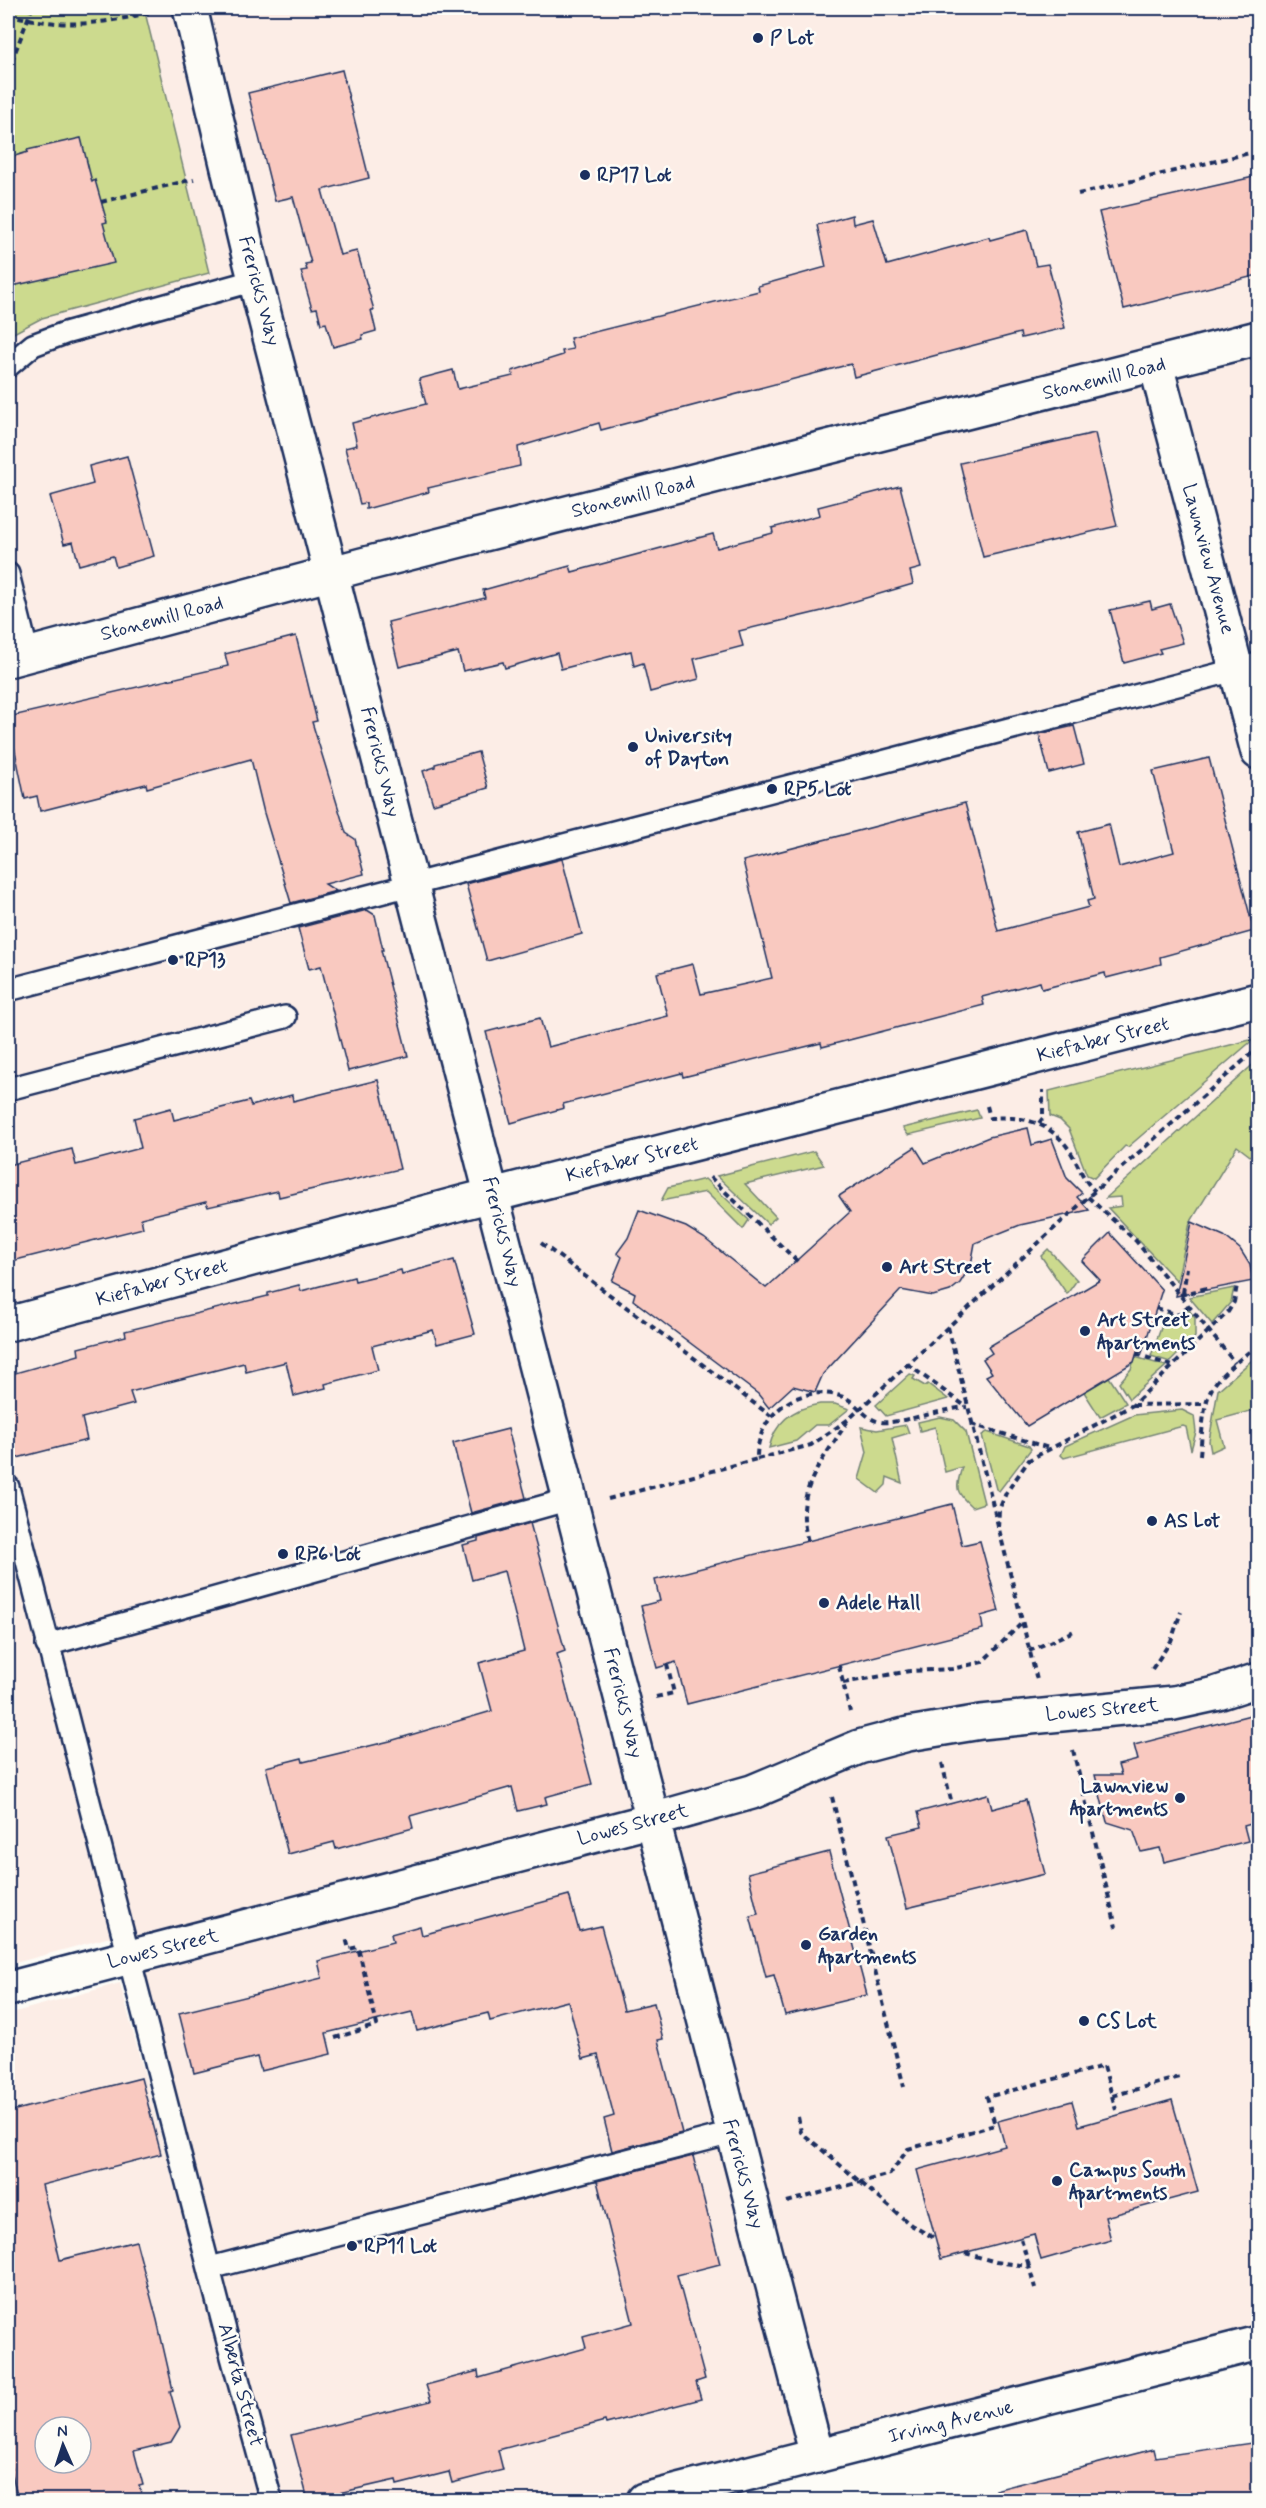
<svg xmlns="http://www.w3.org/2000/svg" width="1266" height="2508" font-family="Mynerve,sans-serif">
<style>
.built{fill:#fcede6;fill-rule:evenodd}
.green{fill:#ccda8e;stroke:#748476;stroke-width:1.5}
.building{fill:#f9c9c0;stroke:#1b2f5e;stroke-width:1.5;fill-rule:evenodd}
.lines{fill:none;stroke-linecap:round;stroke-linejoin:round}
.service-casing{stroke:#1b2f5e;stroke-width:26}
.pedestrian-casing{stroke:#1b2f5e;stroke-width:38}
.minor-casing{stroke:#1b2f5e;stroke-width:38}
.tertiary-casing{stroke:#1b2f5e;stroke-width:38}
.path{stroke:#1b2f5e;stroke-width:4;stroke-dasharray:6 4.5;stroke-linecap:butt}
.service{stroke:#fdfcf7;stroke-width:21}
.pedestrian{stroke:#fdfcf7;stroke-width:33}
.minor{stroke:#fdfcf7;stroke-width:33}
.tertiary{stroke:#fdfcf7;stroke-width:33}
.poi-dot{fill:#1b2f5e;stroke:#fdfcf7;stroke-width:2}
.labels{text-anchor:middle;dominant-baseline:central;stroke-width:5;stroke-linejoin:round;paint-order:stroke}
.poi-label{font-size:20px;font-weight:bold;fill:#1b2f5e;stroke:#fdfcf7;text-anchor:start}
.street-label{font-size:20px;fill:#1b2f5e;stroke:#fdfcf7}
</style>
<rect width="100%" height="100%" fill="#fdfcf7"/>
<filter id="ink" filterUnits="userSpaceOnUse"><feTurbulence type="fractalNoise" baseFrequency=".0167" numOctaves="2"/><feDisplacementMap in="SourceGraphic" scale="12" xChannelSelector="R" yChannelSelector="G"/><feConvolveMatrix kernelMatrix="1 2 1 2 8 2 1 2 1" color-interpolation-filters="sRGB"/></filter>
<g filter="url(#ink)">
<g class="built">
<path d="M8,8h1250v2335l-614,157h-373l-263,-1013z"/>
<path d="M8,1534l106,402 -106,29z"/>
<path d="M120,1983l138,517h-250v-486zM45,2427h36v36h-36z"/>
</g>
<g class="green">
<path d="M8,8h136l65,265 -167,45 -34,18z"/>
<path d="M1254,1039l-126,108 -3,-1 -31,32 -7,-3 -18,-46 -9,-9 -10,-4 -1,-25z"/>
<path d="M1258,1060v102l-21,-16 -47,77 -13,58 -69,-73 14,-2 -1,-9 -15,1z"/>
<path d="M977,1110l3,8 -72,17 -5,-7z"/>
<path d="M814,1151l10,14 -79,19 31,33 -8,7 -51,-48z"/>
<path d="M705,1179l44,41 -6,9 -37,-37 -45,9 7,-13z"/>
<path d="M1048,1249l29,31 -10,14 -26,-38z"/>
<path d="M1234,1288l-3,14 -19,22 -23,-27z"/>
<path d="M1189,1310l6,8v19l-25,25 -19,-6 15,-42 13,4z"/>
<path d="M1258,1355v54l-41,11 7,26 -13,6 -2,-11 9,-51z"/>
<path d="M1135,1357l31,9 -37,33 -10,-16 12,-14z"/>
<path d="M910,1374l5,2 -2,3 12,7 3,-2 20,15 -62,17 -10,-11z"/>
<path d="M1109,1377l17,26 -26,14 -16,-25z"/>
<path d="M820,1404h15l14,5 -20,16h-14l-19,16 -27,7c6,-26 25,-40 51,-44z"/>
<path d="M1182,1410l12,6 2,16 -5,18 -5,-23 -3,-1 -119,32 -3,-3 4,-9 69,-31z"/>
<path d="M940,1417l14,3 12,12 18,71 -12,4c-18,-16 -16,-19 -10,-40l-17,5 -10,-45 -15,4 -2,-9z"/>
<path d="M906,1425l3,8 -17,5 10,45 -15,-6 -1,8 -8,8 -19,-14 8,-27 -6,-25 16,3z"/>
<path d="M987,1432l42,14 2,3 -32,42 -3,-2 -14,-54z"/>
</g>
<g class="building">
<path d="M342,70l27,108 -47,12 18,65 17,-4 17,59h-3l5,21 -14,4 1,4 -30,8 -7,-24 -5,1 -4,-16 -5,1 -11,-38 6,-1 -2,-6 6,-1 -18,-66 -18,4 -27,-108z"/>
<path d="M81,138l11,44 3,-2 12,42 -4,1 11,40 -106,24v-129l20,-6 -1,-2z"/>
<path d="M1258,176v99l-134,34 -25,-97z"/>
<path d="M852,215l1,9 20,-5 14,46 102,-28 1,3 37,-10 9,36 12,-2 17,64 -44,10 -1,-5 -166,44 -3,-13 -250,66 -2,-7 -81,24 2,19 -92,22 1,4 -63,17v-6l-6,1 -15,-56 12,-3 -5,-22 74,-19 -7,-25 34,-9 5,19 55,-13 -1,-5 51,-16 -1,-4 11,-2 -3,-11 189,-47 -1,-5 68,-19 -9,-42z"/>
<path d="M1095,433l22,93 -134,31 -23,-94z"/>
<path d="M127,456l27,100 -38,11 -3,-11 -34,9 -6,-23 -9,2 -14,-48 43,-12 -4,-18z"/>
<path d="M900,486l21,82 -11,3 3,13 -91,27 -83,20 4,15 -49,13 5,20 -49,13 -7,-29 -9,3 -3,-15 -70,18 -4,-16 -52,15 -2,-6 -40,9 -5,-19 -59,15 -11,-45 97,-24 -2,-8 87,-24 2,6 141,-38 4,14 56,-15 -1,-5 48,-13 -2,-8z"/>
<path d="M1150,601l2,8 18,-5 13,39 -24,6 2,4 -37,10 -14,-53z"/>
<path d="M296,636l21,85 -5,1 34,111 9,6 9,35 -39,10 11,7 -45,12 -27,-90 -13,-54 -104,29 -1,-4 -106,27 -3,-15 -12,3 -17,-82 220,-51 -3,-12z"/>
<path d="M1074,726l10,38 -35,9 -10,-39z"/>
<path d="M478,752l10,36 -55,16 -10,-33 12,-4v-3z"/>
<path d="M1209,758l45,173 -94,26 1,7 -55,14 -1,-5 -63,16 -2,-7 -58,15 2,8 -162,42 -1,-4 -138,34 -1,-4 -119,31 1,4 -53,15 -25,-91 54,-14 8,29 120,-31 -11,-43 36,-9 8,30 71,-16 -29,-117 222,-58 33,128 91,-24 -2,-6 7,-2 -16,-67 31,-8 10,43 55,-15 -21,-81z"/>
<path d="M562,859l20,75 -95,27 -21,-77z"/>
<path d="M367,910l8,5 8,35h-2l27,106 -60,15 -27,-105 -12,3 -11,-41z"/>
<path d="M378,1080l22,89 -121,28 -1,-6 -70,16 -2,-5 -65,16 2,10 -135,34v-97l64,-16 4,16 65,-17 -7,-30 37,-10 3,12 75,-19 2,5 41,-11 1,6z"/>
<path d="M1028,1128l4,17 20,-6 15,39 15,15 -5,4 12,13 -69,15 -45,18 -4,22 -11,18 -10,8 -17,5 -32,-6 -78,84 -8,18 -22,-6 -24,22 -11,-14 -125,-94 2,-7 -23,-12 10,-24 -5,-4 11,-15 11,-28 47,17 18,11 62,50 84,-76 -11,-16 76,-49 10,16 64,-26z"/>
<path d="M1192,1222l32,14 16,13 10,16 3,16 -77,15z"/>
<path d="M1110,1233l52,57 -20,63 -5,-1 -3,10 -107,64 -41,-50 6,-3 -9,-14 9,-6 -4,-6 112,-67 -18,-19z"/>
<path d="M454,1260l21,74 -38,10 -4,-14 -61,16 6,24 -53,14 1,4 -32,8 -8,-34 -40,10 -2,-9 -114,29 4,12 -52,14 5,22 -70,18 -9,-39v-44l71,-20 -1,-7 48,-12 -1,-5 143,-35v-3l31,-8 2,6 53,-14 1,4 46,-11 1,4z"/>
<path d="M508,1429l18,69 -55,15 -18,-70z"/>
<path d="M952,1504l10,41 18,-4 19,70 -18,5 2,13 -296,75 -11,-42 -19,6 -16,-62 19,-5 -5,-21z"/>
<path d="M530,1523l35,128 -8,3 35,130 -47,13 2,7 -29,7 -6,-24 -102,29 3,12 -77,21 -2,-7 -46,12 -22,-87 36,-9 1,4 87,-21 102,-30 -13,-48 45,-12 -20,-80 -32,9 -9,-35 15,-4v-3z"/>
<path d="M1258,1713v109l-14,4 4,15 -84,21 -4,-14 -19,4 -8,-22 -26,-8 -12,-47h26l-3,-10 20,-5 -4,-15z"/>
<path d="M988,1794l4,15 34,-9 19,74 -138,34 -19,-73 34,-8 -4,-15z"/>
<path d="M829,1852l38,143 -82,20 -11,-40 -8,2 -16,-61 8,-2 -10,-41z"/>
<path d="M569,1895l10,36 22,-5 23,84 30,-7 9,36 -5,1 24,93 -70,18 -8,-32 10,-3 -16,-61 -15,4 -15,-58 -78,20 -2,-8 -71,18 -5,-19 -86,21 5,21 -70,17 -4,-14 -63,16 -15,-60 143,-35 -4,-17 75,-19 -2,-8 29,-8 2,9z"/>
<path d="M141,2078l20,76 -119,31 18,75 76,-19 21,79 16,70 -3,1 10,36 -9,15 -37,9 9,34 -4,1 4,14h-125l-10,-44v-344zM45,2427h36v36h-36z"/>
<path d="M1172,2100l26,92 -93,25 6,23 -70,20 -7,-26 -93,25 -24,-89 88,-24 -7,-25 74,-20 7,25z"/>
<path d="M693,2156l27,108 -43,11 28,104 -9,3 5,17 -95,25 -1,-3 -107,29 5,20 -51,13 -3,-11 -52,13 -1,-5 -88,20 -17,-65 140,-34 -5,-16 52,-14 1,7 107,-30 -3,-11 50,-14 -36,-142z"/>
<path d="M1258,2442v58h-262l-1,-10 159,-41 2,8z"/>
</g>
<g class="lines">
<defs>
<g id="service">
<path d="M8,366l25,-21 32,-12 191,-53"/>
<path d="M8,574l20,81"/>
<path d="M8,990l1250,-326"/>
<path d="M8,1089l277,-72"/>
<path d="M8,1487l221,859 42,154"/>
<path d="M47,1645l523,-146"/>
<path d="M210,2268l522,-135"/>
</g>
<path id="pedestrian" d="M653,1820l99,-28 107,-45 49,-13 73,-12 193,-19 41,-9 43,-14"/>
<g id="minor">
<path d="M190,8l57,240 570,2208"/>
<path d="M1156,365l102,387"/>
<path d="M8,660l354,-95 896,-227"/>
<path d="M8,1324l453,-121 797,-203"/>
<path d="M8,1989l645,-169"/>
</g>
<path id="tertiary" d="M644,2500l614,-157"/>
</defs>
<use href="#service" class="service-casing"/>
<use href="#pedestrian" class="pedestrian-casing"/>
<use href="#minor" class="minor-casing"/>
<use href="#tertiary" class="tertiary-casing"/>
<g class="path">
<path d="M8,14c53,15 91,11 144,-2"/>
<path d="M8,71l24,-63"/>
<path d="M1078,194l180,-43"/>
<path d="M101,202l93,-23"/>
<path d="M987,1106l3,12c35,-3 65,6 83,38 7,13 11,25 22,35"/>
<path d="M1039,1123l4,-5v-28"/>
<path d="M710,1177l88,85"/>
<path d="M1088,1197l48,44 99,122"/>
<path d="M541,1243l230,173"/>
<path d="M1252,1278l6,-1"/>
<path d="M1183,1293l4,-25"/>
<path d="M1180,1295l27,-7"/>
<path d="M1156,1308l23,7 10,-10"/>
<path d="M948,1327l89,353"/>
<path d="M1136,1354l37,12"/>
<path d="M907,1364l58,42"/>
<path d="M1133,1405l72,-1"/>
<path d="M971,1424l78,24"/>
<path d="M1200,1455c6,-68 4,-68 58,-110"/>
<path d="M757,1459l54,-14 38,-26 239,-222 170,-149"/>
<path d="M608,1499l149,-40c-1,-43 40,-76 83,-63 17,4 24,24 41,26 14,3 66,-14 86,-15"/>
<path d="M998,1527l1,-17 7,-17 23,-33 104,-55 95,-93 6,-10 3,-17"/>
<path d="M808,1541c-15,-51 14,-78 39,-119"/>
<path d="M1029,1651l45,-20"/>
<path d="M839,1666l11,46"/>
<path d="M1152,1669l19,-28 10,-29"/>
<path d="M843,1683l67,-12 42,-2 30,-7 39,-38"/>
<path d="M656,1697l18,-4 -7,-28"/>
<path d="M1073,1750l43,177"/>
<path d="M942,1763l10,41"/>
<path d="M832,1797l72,290"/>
<path d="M335,2038l42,-13 -19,-78 -9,2 -3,-11"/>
<path d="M1112,2096l4,14"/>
<path d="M798,2117l3,15 110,93 25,14"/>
<path d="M787,2202l103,-28 18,-25 87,-24 -8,-28 117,-31 8,30 68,-19"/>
<path d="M1021,2239l8,27"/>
<path d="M965,2253l31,9 33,4 6,22"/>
</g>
<use href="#service" class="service"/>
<use href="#pedestrian" class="pedestrian"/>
<use href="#minor" class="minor"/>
<use href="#tertiary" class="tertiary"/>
</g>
</g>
<g class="poi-dot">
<circle cx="758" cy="38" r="6"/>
<circle cx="585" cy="175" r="6"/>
<circle cx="633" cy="747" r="6"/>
<circle cx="772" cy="789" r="6"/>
<circle cx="173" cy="960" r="6"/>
<circle cx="887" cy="1267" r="6"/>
<circle cx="1085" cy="1331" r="6"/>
<circle cx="1152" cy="1521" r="6"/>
<circle cx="283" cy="1554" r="6"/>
<circle cx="824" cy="1603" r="6"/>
<circle cx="1180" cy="1798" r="6"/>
<circle cx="806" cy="1945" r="6"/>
<circle cx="1084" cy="2021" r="6"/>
<circle cx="1057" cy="2181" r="6"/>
<circle cx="352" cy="2246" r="6"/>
</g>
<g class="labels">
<g class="poi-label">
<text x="770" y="38">P Lot</text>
<text x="597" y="175">RP17 Lot</text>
<text x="645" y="736">University<tspan x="645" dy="23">of Dayton</tspan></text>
<text x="784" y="789">RP5 Lot</text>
<text x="185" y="960">RP13</text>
<text x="899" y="1267">Art Street</text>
<text x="1097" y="1320">Art Street<tspan x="1097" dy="23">Apartments</tspan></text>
<text x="1164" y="1521">AS Lot</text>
<text x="295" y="1554">RP6 Lot</text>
<text x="836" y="1603">Adele Hall</text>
<text x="1168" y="1786" text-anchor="end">Lawnview<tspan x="1168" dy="23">Apartments</tspan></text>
<text x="818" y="1934">Garden<tspan x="818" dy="23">Apartments</tspan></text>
<text x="1096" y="2021">CS Lot</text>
<text x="1069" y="2170">Campus South<tspan x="1069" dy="23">Apartments</tspan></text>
<text x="364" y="2246">RP11 Lot</text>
</g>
<g class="street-label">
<text transform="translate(259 291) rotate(75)">Frericks Way</text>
<text transform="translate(1104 379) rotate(-14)">Stonemill Road</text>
<text transform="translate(633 497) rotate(-14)">Stonemill Road</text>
<text transform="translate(1208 559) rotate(75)">Lawnview Avenue</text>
<text transform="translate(162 619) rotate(-15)">Stonemill Road</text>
<text transform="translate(380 762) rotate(76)">Frericks Way</text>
<text transform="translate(1103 1040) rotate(-14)">Kiefaber Street</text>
<text transform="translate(632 1160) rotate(-14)">Kiefaber Street</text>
<text transform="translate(502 1232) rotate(76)">Frericks Way</text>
<text transform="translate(162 1283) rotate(-15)">Kiefaber Street</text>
<text transform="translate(623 1703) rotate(76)">Frericks Way</text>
<text transform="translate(1102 1710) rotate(-5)">Lowes Street</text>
<text transform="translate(633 1825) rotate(-15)">Lowes Street</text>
<text transform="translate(163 1949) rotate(-14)">Lowes Street</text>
<text transform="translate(743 2174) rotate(75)">Frericks Way</text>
<text transform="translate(240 2385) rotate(75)">Alberta Street</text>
<text transform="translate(951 2422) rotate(-14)">Irving Avenue</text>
</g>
</g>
<rect width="1266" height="2508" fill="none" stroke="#fdfcf7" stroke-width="30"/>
<rect x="15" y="15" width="1236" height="2478" fill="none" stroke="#1b2f5e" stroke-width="2" filter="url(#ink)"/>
<g transform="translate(63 2445) rotate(357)"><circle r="28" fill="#fdfcf7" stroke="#a3aaba" stroke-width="1.5"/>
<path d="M0-4.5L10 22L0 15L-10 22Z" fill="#1b2f5e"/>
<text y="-9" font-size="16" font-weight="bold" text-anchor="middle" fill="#1b2f5e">N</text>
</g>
</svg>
